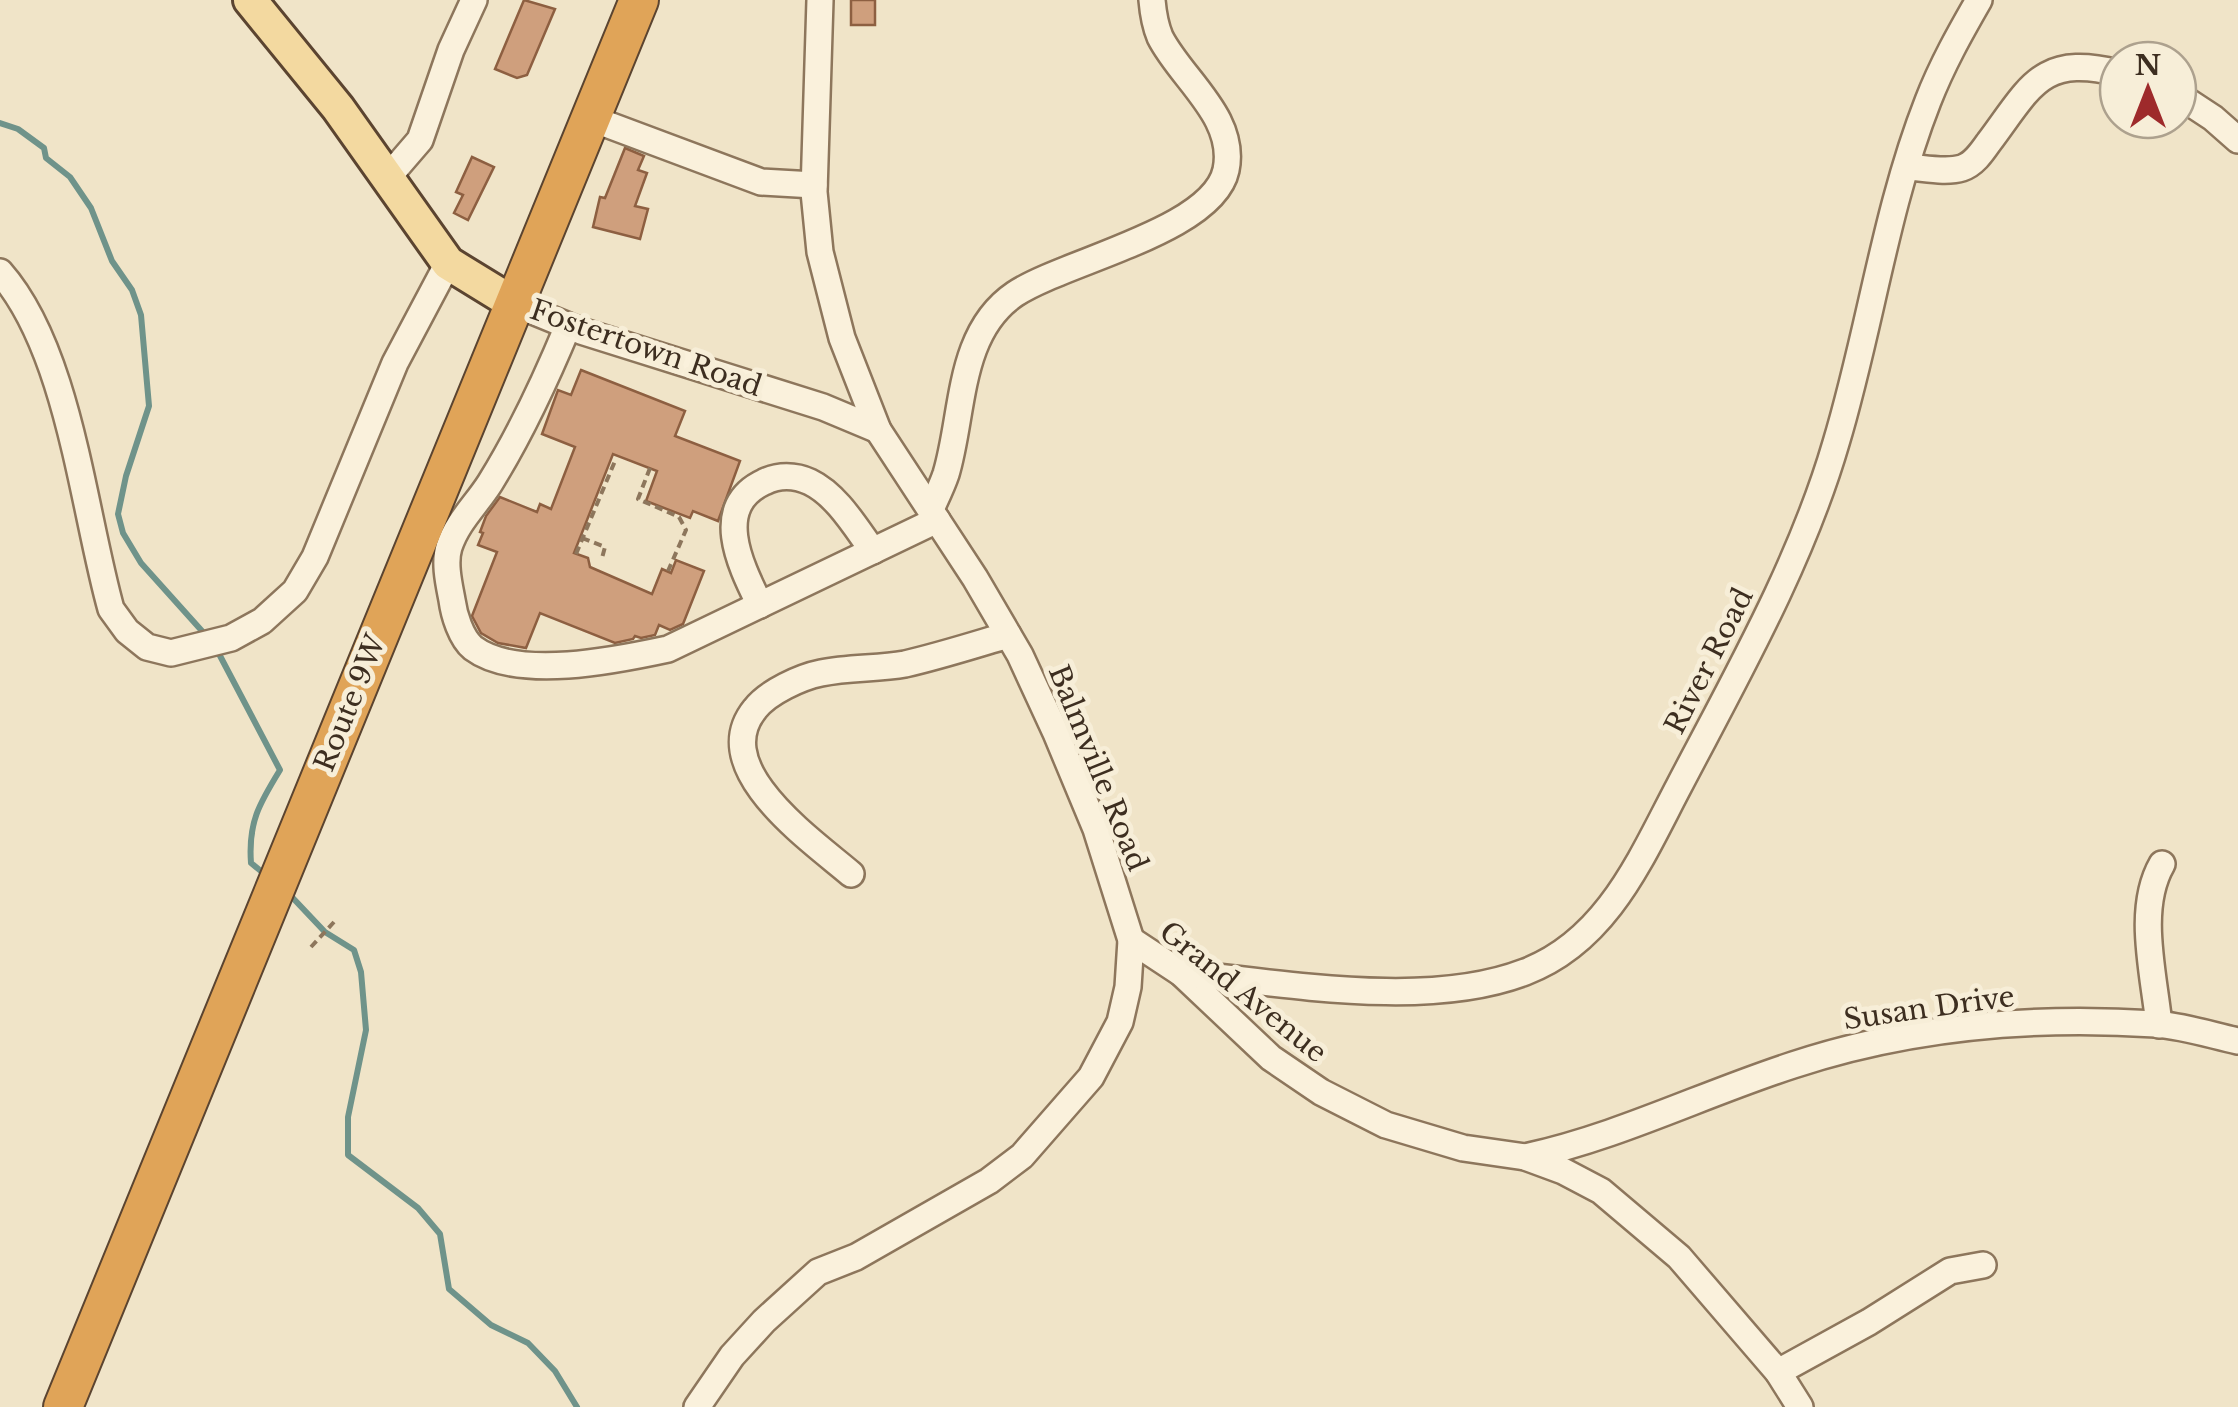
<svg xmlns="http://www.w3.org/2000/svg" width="2238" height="1407" font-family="'Libre Baskerville',serif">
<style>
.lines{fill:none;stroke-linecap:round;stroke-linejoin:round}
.stream{stroke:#6f938a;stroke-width:6}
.building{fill:#cf9f7d;stroke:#8d5f41;stroke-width:2.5}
.minor-casing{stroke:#8d765c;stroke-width:30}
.major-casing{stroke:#5b4430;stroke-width:38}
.highway-casing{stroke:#5b4430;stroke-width:42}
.path{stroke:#8d765c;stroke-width:4;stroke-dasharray:8 5;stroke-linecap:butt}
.minor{stroke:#faf1dc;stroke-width:25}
.major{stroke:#f3d9a0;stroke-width:32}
.highway{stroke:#e0a458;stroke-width:38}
.labels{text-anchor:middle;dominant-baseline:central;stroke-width:10;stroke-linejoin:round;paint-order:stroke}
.street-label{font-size:28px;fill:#3d2e20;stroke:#f7eed8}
</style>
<rect width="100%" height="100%" fill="#f0e4c8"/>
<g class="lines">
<g class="stream">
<path d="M0,123l18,6 26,19 2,10 24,19 21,31 21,53 20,29 9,25 8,91 -23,70 -8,38 5,19 18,30 61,68"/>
<path d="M218,652l62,118c-21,34 -32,53 -29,93l11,9"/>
<path d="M290,895l35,37 29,18 7,22 5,58 -18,87v38l70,53 22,26 9,55 42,36 37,18 27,28 22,36"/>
</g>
</g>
<g class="building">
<path d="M524,0l31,9 -28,66 -10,3 -22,-9z"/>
<rect x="851" y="0" width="24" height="25"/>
<path d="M625,148l19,8 -6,14 9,3 -12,33 13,3 -8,30 -47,-12 7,-30 5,1z"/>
<path d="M472,157l22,10 -26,53 -14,-7 9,-18 -7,-3z"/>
<path d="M581,370l104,41 -10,25 65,25 -22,60 -25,-10 -3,7 -44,-17 11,-30 -44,-17 -39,99 14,5 2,9 62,27 10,-25 9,4 5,-13 28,11 -21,53 -13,6 -11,-5 -4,10 -14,3 -6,-2 -2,3 -18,4 -75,-30 -14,35 -28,-5 -17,-10 -9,-17 25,-64 -19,-7 5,-12 -3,-1 6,-16 14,-19 37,15 3,-8 11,5 24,-62 -33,-13 16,-44 13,5z"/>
</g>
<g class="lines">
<defs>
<g id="minor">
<path d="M2178,95l35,23 25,22"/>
<path d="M590,118l171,64 53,3"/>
<path d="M1907,167c17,1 39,6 55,1 12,-4 20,-16 27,-26 42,-56 52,-88 129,-69"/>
<path d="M389,176l31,-36 31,-90 23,-50"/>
<path d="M0,272c69,78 83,237 111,337l16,22 20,16 24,6 60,-15 31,-17 33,-30 20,-34 80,-194 53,-100"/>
<path d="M513,303l68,28 242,76 55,23"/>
<path d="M568,326c-22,53 -48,109 -78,157 -14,22 -33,39 -41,64 -5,16 0,37 3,53 2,15 9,38 21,48 44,33 144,12 195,1l269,-129"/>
<path d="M931,509c5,-11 11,-23 15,-35 18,-59 11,-141 69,-180 50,-33 198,-63 211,-124 11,-53 -45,-91 -66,-133 -5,-12 -7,-25 -8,-37"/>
<path d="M760,605c-18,-37 -50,-98 4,-123 14,-7 31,-7 46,0 27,13 46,46 63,69"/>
<path d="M851,874c-41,-35 -144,-106 -96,-165 13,-17 46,-32 66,-36 28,-6 57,-4 84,-9 35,-8 69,-19 103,-29"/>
<path d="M1131,940l50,33 90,85 50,34 65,33 77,23 62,9 38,14 38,20 78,66 99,115 22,35"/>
<path d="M1181,973c103,10 246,37 344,-1 82,-31 116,-114 154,-186 58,-111 122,-223 157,-343 34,-112 49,-233 92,-342 14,-36 32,-68 51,-101"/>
<path d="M2159,1025c-5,-51 -23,-116 3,-161"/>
<path d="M1525,1157c93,-20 178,-63 268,-92 115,-38 241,-49 363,-41 27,2 55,11 82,17"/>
<path d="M1778,1372l91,-50 81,-51 33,-6"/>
<path d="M697,1407l35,-51 32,-35 54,-49 38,-15 133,-76 33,-25 69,-79 29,-55 8,-35 3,-47 -35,-111 -40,-96 -36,-78 -45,-77 -97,-148 -36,-92 -22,-86 -6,-60 6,-192"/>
</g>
<path id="major" d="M250,0l88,108 110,155 65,40"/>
<path id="highway" d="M63,1407l576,-1407"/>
</defs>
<use href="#minor" class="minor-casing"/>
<use href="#major" class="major-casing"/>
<use href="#highway" class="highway-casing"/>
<g class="path">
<path d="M650,468l-12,31 41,18 7,13 -18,41"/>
<path d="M582,538l23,9 -3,11"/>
<path d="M576,554l39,-93"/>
<path d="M311,947l23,-25"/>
</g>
<use href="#minor" class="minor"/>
<use href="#major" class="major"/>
<use href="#highway" class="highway"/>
</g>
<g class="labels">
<g class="street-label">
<text transform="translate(646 348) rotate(19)">Fostertown Road</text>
<text transform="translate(1709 661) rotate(-63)">River Road</text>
<text transform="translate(350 703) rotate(-68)">Route 9W</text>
<text transform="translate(1098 768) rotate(68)">Balmville Road</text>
<text transform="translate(1243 992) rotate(39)">Grand Avenue</text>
<text transform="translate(1929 1008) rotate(-8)">Susan Drive</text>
</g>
</g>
<g transform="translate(2148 90)"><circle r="48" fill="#f7eed8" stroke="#ada18e" stroke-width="2.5"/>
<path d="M0-8L18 38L0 25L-18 38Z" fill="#9e2a2b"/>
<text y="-15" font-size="28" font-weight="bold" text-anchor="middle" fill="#3d2e20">N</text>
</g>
</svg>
